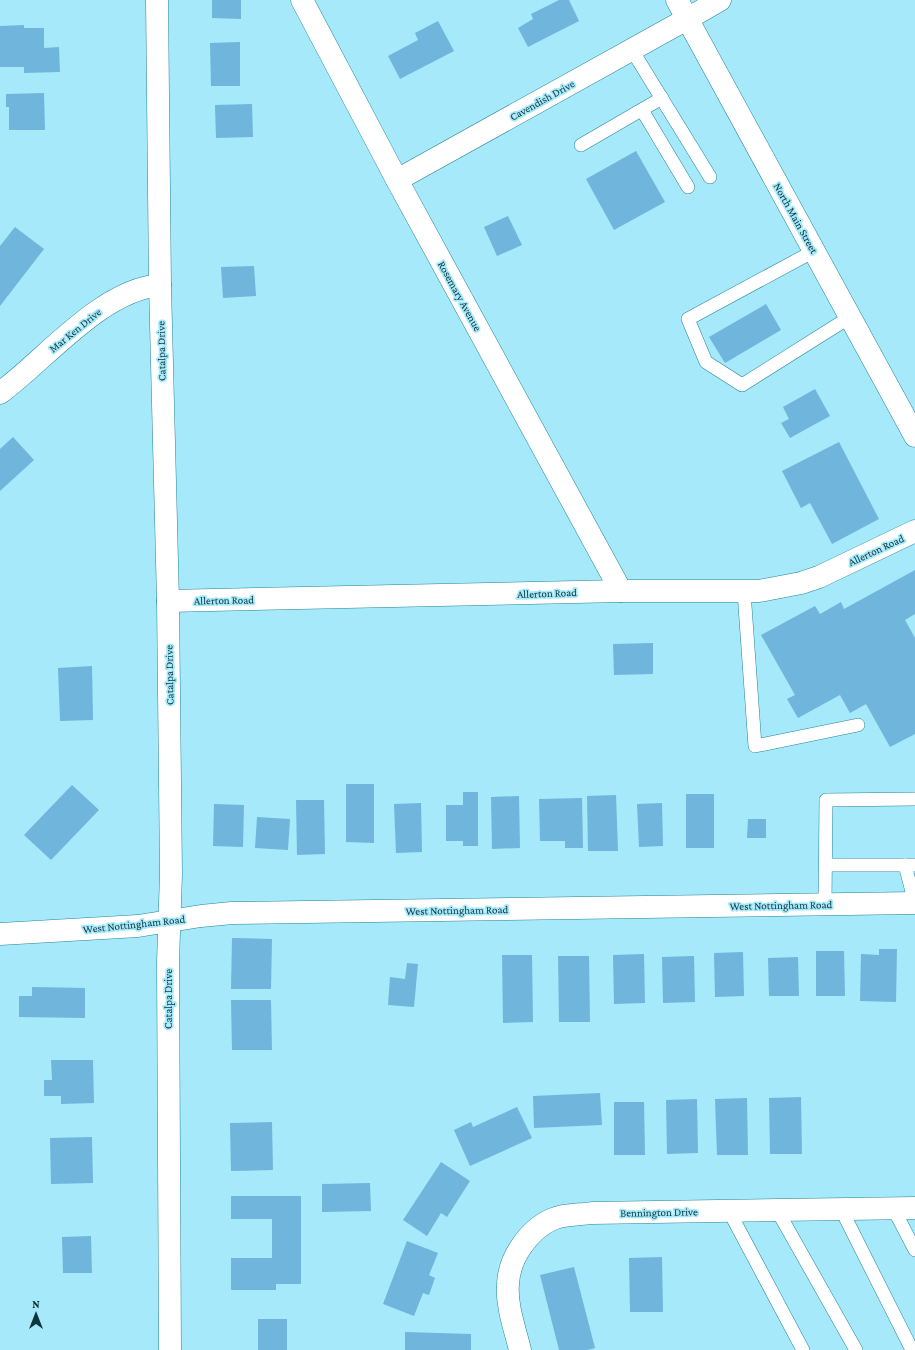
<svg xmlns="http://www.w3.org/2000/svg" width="915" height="1350" font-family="'Crimson Pro',serif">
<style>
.building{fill:#70b5dc}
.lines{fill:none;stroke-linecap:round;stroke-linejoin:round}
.service-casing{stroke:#268598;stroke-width:14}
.minor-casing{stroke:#268598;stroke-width:23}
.tertiary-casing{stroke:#268598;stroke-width:23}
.primary-casing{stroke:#268598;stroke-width:23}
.service{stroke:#fff;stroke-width:13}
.minor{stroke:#fff;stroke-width:22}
.tertiary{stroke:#fff;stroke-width:22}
.primary{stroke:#fff;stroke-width:22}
.labels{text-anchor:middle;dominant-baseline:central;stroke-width:3.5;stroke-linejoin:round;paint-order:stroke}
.street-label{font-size:11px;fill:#0e343c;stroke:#a5e9fa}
</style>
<rect width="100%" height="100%" fill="#a5e9fa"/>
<g class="building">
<path d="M212,0h29v19l-29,-1z"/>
<path d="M559,0h10l10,21 -51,26 -10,-19 15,-9 -2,-5z"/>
<path d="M438,21l16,30 -54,28 -12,-23 30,-16 -3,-7z"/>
<path d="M24,25v3h20v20l15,-1 1,25 -36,1v-6h-24v-41z"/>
<path d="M240,42v44h-29l-1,-43z"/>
<path d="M44,93l1,37h-36v-23h-3v-13z"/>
<path d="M252,104l1,33 -37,1 -1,-33z"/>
<path d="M636,151l29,51 -51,28 -28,-51z"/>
<path d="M508,216l14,29 -25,11 -13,-29z"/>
<path d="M15,227l29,22 -44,57v-60z"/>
<path d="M254,266l2,30 -33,2 -2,-31z"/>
<path d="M766,304l15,26 -56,33 -16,-26z"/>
<path d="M815,389l15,27 -40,22 -9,-15 8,-4 -6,-12z"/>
<path d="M13,437l21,23 -34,31v-42z"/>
<path d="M839,442l40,77 -47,25 -22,-41 -9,5 -19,-37z"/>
<path d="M915,570v44l-10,6 10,18v96l-25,13 -24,-43 -16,9 -10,-18 -42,23 -11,-19 8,-4 -34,-60 54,-29 5,8 21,-12 3,7z"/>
<path d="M653,643v31l-39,1 -1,-31z"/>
<path d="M92,666l1,54 -33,1 -2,-53z"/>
<path d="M346,784h28v59l-28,-1z"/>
<path d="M72,785l27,25 -48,50 -27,-25z"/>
<path d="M463,792h15v54h-15v-5h-17v-36h17z"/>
<rect x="686" y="794" width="28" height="54"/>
<path d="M616,795l2,56h-30l-1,-55z"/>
<path d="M519,796l1,52 -28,1 -1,-52z"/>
<path d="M582,798l1,50h-18v-7h-25l-1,-42z"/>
<path d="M296,800h28l1,54 -28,1z"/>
<path d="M421,803l1,49 -26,1 -2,-49z"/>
<path d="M662,803l1,43 -24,1 -2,-43z"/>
<path d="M214,804l30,1 -1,42 -30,-1z"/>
<path d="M257,817l33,2 -2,31 -33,-2z"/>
<path d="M748,819h18v19h-19z"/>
<path d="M232,938l40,1 -1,50h-40z"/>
<path d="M879,949h18l-1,53 -36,-1 1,-47 18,1z"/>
<path d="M816,951h28l1,45h-29z"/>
<path d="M743,952l1,44 -29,1 -1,-44z"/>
<path d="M644,954l1,49 -31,1 -1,-49z"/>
<path d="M502,955h30l1,67 -30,1z"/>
<path d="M558,956h31l1,66h-31z"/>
<path d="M694,956l1,46 -32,1 -1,-46z"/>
<path d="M798,957l1,39h-30l-1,-38z"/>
<path d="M407,963l11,1 -4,43 -26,-2 2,-28 15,2z"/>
<path d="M32,987l53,1v30l-66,-1v-21h13z"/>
<path d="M231,1000h40l1,50h-40z"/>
<path d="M51,1060h42l1,43 -33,1v-8h-17v-16h8z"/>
<path d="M600,1093l2,32 -68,3 -1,-32z"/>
<path d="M801,1097l1,57h-32l-1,-56z"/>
<path d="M747,1098l1,57h-31l-2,-56z"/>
<path d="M697,1099l1,54 -31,1 -1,-54z"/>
<path d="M614,1102h30l1,53h-31z"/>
<path d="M517,1107l15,31 -62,28 -16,-36 17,-8 2,5z"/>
<path d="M272,1122l1,48 -42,1 -1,-48z"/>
<path d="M92,1137l1,46 -42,1 -1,-46z"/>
<path d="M441,1162l29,19 -23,36 -6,-4 -14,23 -24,-16z"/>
<path d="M370,1183l1,28 -49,1v-28z"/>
<path d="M231,1196h70v88h-25v6h-45v-32h41v-39h-41z"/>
<path d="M91,1236l1,37h-29l-1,-36z"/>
<path d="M407,1241l31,12 -9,22 6,3 -6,17 -6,-2 -9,23 -31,-12z"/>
<path d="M662,1257l1,55h-33l-1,-54z"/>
<path d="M574,1267l21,81 -8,2h-28l-19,-75z"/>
<rect x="258" y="1319" width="29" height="31"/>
<path d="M405,1332l66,2v16h-66z"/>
</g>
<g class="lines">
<defs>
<g id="service">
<path d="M632,50l78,127"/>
<path d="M642,110l46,77"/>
<path d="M581,145l81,-47"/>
<path d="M814,251l-126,68 18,43 36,23 108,-68"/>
<path d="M744,592l11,154 103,-21"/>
<path d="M826,865h79"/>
<path d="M915,865h-10l10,38"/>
<path d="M825,904l1,-104 89,-1"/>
<path d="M893,1208l22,42"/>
<path d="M841,1209l71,141"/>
<path d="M777,1210l79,140"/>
<path d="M729,1211l74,139"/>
</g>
<g id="minor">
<path d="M302,0l95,180 224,411"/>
<path d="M397,180l290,-161"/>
<path d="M0,393c46,-34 101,-103 160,-108"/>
<path d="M168,601l453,-10h138l42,-8 18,-6 96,-46"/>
<path d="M0,934l138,-8 63,-10 31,-3 683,-10"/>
<path d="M520,1350c-5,-21 -14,-45 -12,-66 1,-26 21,-55 45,-65 12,-5 26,-4 39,-6l323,-5"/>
</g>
<g id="tertiary">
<path d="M157,0l3,285 8,316 3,273 -3,88 2,388"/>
<path d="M687,19l33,-19"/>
</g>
<path id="primary" d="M677,0l238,436"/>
</defs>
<use href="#service" class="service-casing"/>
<use href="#minor" class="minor-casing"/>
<use href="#tertiary" class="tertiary-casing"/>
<use href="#primary" class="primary-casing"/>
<use href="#service" class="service"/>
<use href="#minor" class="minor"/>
<use href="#tertiary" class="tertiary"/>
<use href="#primary" class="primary"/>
</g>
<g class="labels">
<g class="street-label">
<text transform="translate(542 100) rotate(-29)">Cavendish Drive</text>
<text transform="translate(796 218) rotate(61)">North Main Street</text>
<text transform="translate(460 296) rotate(61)">Rosemary Avenue</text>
<text transform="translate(75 330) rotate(-39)">Mar Ken Drive</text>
<text transform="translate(161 351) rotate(-91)">Catalpa Drive</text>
<text transform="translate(876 550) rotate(-25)">Allerton Road</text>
<text transform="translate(547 593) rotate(-2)">Allerton Road</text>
<text transform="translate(224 600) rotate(-1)">Allerton Road</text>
<text transform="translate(169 675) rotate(-91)">Catalpa Drive</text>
<text transform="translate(781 905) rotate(-1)">West Nottingham Road</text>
<text transform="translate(457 910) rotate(-1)">West Nottingham Road</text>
<text transform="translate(134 924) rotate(-6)">West Nottingham Road</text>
<text transform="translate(168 999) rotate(-90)">Catalpa Drive</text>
<text transform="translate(659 1212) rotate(-1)">Bennington Drive</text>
</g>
</g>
<g transform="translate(36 1314)" stroke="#a5e9fa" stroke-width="3" paint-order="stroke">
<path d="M0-3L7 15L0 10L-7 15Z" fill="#0e343c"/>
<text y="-6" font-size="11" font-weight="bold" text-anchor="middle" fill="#0e343c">N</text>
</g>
</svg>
